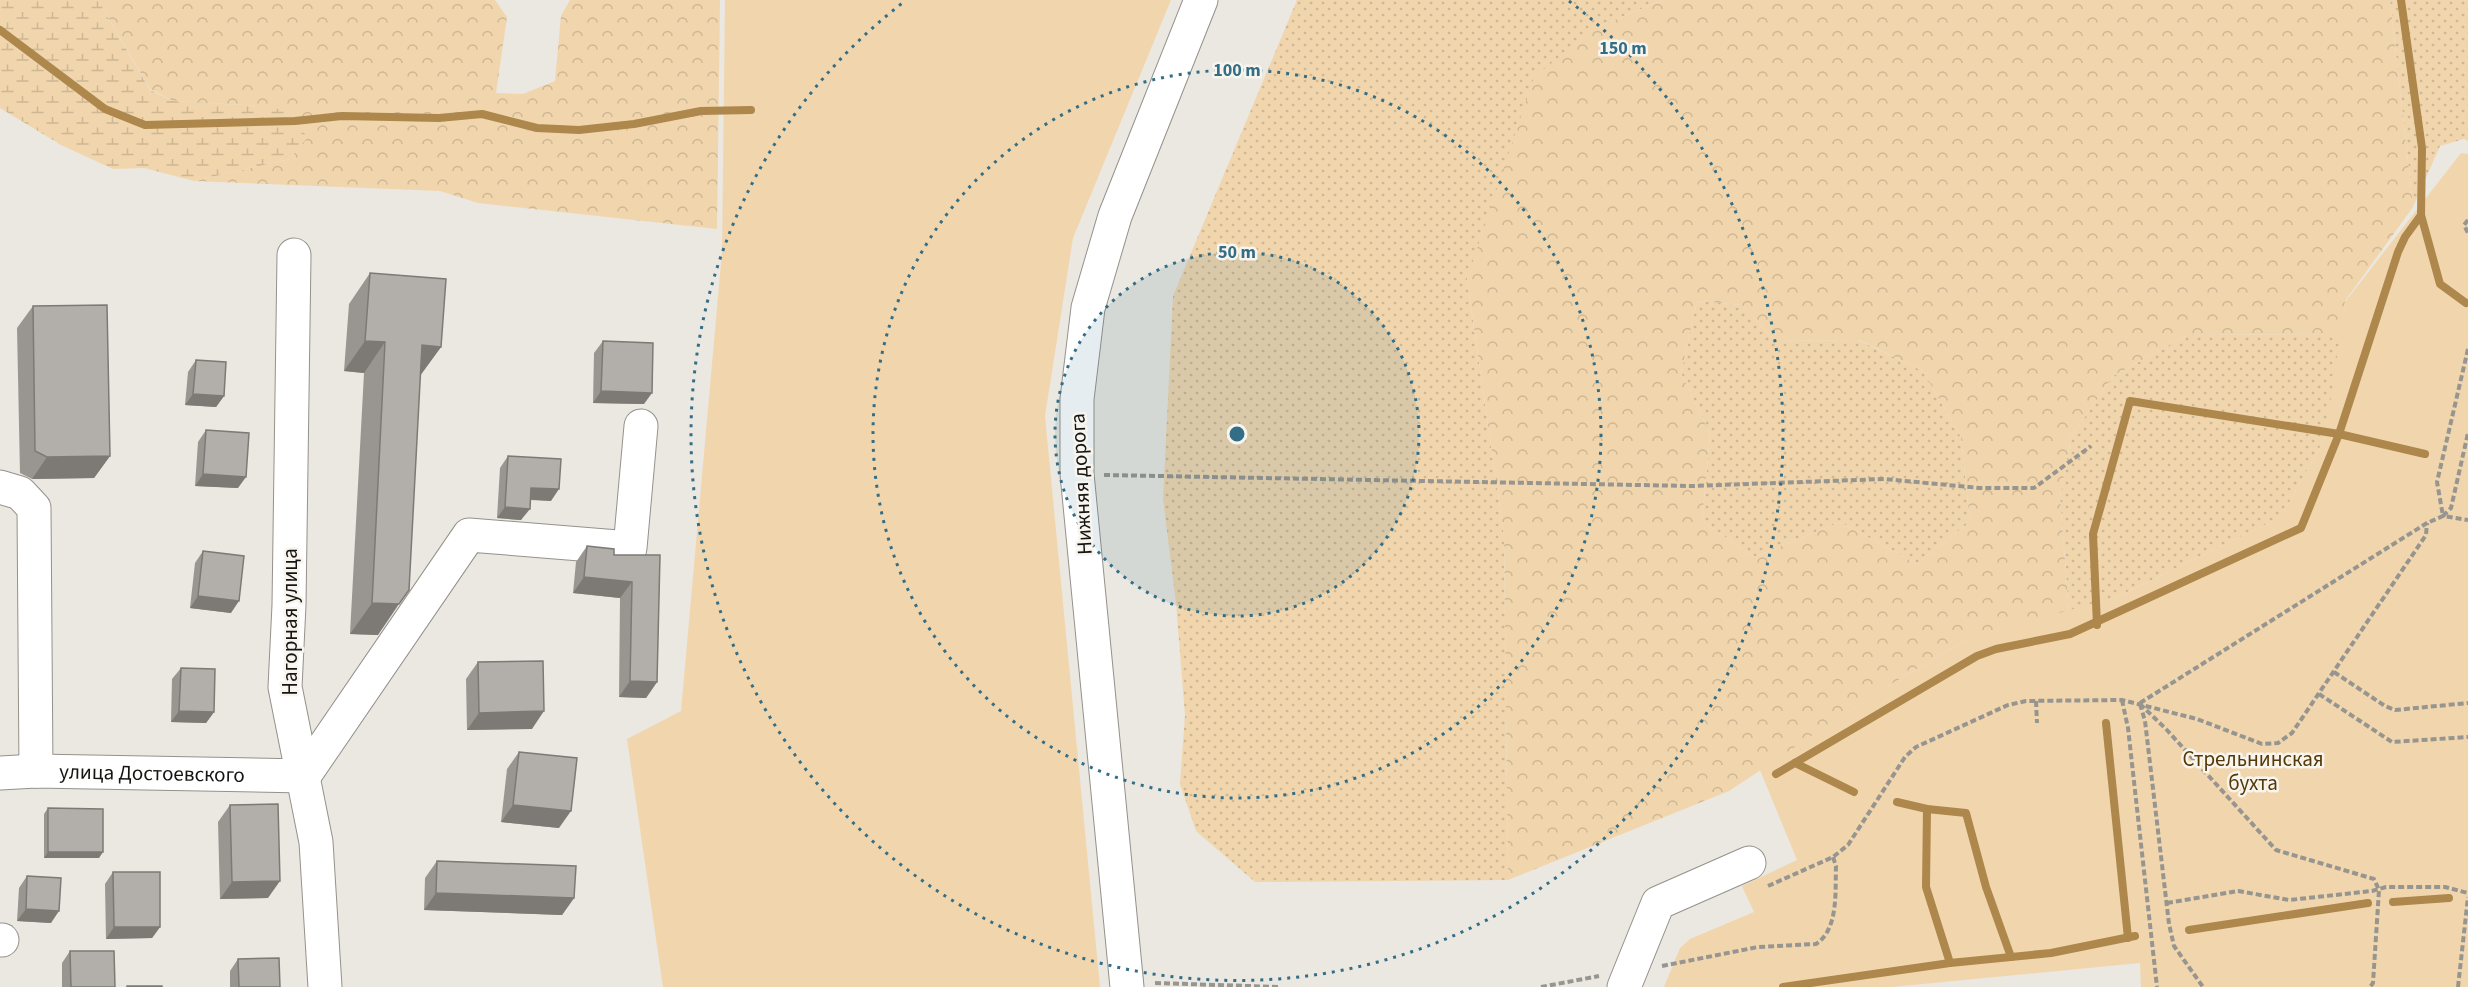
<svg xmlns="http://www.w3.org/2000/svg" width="2468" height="987" font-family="'Source Sans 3',sans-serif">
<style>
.grass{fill:url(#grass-dots)}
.forest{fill:url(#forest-crowns);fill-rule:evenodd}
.wetland{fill:url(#wetland-marsh)}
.green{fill:#f1d6ad}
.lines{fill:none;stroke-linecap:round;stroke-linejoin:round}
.stream{stroke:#ad874c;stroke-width:8}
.minor-casing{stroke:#95918b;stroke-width:35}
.path{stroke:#979590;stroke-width:4;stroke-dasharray:6 3;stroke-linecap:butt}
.minor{stroke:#fff;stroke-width:33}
.wall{fill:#999691}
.shaded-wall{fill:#7d7a76}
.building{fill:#b2aea9;stroke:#7d7a76;stroke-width:1.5}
.ring{fill:none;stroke:#336e86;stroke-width:3;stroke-dasharray:3 6}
.labels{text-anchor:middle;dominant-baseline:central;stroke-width:5;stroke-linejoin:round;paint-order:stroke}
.street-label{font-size:21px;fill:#151412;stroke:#f8f4ee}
.park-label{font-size:21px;fill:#543907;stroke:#f8f4ee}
.centre{fill:#336e86;stroke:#f8f4ee;stroke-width:3}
.ring-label{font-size:18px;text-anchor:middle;font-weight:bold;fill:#336e86;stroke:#f8f4ee;stroke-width:5;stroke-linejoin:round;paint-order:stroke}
</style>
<defs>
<pattern id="grass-dots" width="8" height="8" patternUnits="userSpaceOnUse" patternTransform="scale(1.5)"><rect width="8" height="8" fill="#f1d6ad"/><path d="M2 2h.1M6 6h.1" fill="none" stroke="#ceb794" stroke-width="1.8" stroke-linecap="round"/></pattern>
<pattern id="forest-crowns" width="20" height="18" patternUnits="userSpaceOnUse" patternTransform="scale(1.5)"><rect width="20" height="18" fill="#f1d6ad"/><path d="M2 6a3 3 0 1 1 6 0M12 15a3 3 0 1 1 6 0" fill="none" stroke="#ceb794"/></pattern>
<pattern id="wetland-marsh" width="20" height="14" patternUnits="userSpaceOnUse" patternTransform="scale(1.5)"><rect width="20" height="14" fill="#f1d6ad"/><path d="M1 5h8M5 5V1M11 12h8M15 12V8" fill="none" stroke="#ceb794"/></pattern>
</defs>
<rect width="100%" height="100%" fill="#ebe7e1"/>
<g class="grass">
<path d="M1297,0h366l-66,27 -130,252 37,256 4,345 -253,2 -59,-51 -16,-47 5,-69 -9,-112 -13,-104 10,-203z"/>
<path d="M2390,0h78v141l-4,-2 -24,7 -27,61z"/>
<path d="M1697,301l45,4 33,36 83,-1 65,31 38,66 9,85 -53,42 -77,-42 -86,35 -52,-36 8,-87 -29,-61z"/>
<path d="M2189,334l153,1 -17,103 -44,79 -164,80 -48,15 -9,-115 11,-60 42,-61z"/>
</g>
<g class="forest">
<path d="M98,0h397l12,17 -11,76 27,1 32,-13 6,-65 9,-16h150l-3,229 -239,-26 -38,-12 -246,-10 96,-22 -31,-53 -86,-5 -23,-12z"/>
<path d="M1663,0h727l23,207 -68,94 -3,34 -153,-1 -76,42 -42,61 -11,60 9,115 -98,25 -81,48 -161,106 -221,89 -4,-345 -37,-256 67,-202 63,-50zM1697,301l45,4 33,36 84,-1 64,31 38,66 9,85 -53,42 -77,-42 -86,35 -52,-36 8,-87 -29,-61z"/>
</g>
<path class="wetland" d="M0,0h98l52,90 23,11 86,5 33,5 15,27 -17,21 -96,22 -50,-13 -31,1 -52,-24 -61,-37z"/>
<g class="green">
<path d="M725,0h446l-98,238 -28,178 55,571h-437l-36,-248 54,-28 41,-459z"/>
<path d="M2461,153l7,1v833h-327l-1,-24 -248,24h-228l16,-39 10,-9 64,-27 -12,-26 55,-26 -37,-90 130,-85 81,-48 146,-40 164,-80 44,-79 20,-136z"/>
</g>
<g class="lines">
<g class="stream">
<path d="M2401,0l21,148 -1,67 19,69 26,19"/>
<path d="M0,30l105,79 40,16 150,-4 47,-5 97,2 43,-4 55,14 42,2 55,-6 67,-13 50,-1"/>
<path d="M2097,625l-4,-91 37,-133 209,33 86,20"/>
<path d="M2106,723l22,215"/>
<path d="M1795,763l59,29"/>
<path d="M1776,774l201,-118 19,-7 74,-15 231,-106 38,-94 59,-182 7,-15 16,-22"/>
<path d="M1897,802l30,7 39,4 20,74 25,70"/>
<path d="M1927,809l-1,78 24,76"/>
<path d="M2393,902l56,-4"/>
<path d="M2189,930l179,-27"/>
<path d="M1783,987l167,-24 101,-10 84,-17"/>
</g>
<defs>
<g id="minor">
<path d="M294,255l-5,350 -4,82 31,155 9,145"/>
<path d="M0,487l20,6 14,15 2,263"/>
<path id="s1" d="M0,773l36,-2 268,5"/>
<path d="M304,776l165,-241 161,13 11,-122"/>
<path d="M0,940h2"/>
<path d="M1127,987l-50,-513v-75l11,-91 27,-92 86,-216"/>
<path d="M1624,987l34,-84 91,-40"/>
</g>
</defs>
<use href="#minor" class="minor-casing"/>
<g class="path">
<path d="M2468,220l-4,5 4,8"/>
<path d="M2468,349l-31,133 6,34 8,-8 17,-75"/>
<path d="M1104,475l588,11 192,-7 96,9h54l57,-42"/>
<path d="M2334,672l51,34 10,4 73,-7"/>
<path d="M2319,694l73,48 76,-5"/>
<path d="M2122,700l6,28 29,259"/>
<path d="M2036,701l1,22"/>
<path d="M2140,703l287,-180 16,-7 25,4"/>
<path d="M2140,704l26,25 110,121 98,29 5,11 -6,93 -3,4"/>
<path d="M2140,704l5,17 24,203 5,22 29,41"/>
<path d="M1768,886l65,-29 15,-12 57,-88 11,-10 92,-42 18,-4 96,-1 75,19 65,25 16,-1 14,-10 134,-198 1,-12"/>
<path d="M2167,903l71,-12 51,9 83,-9 14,-4h59l23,6"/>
<path d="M1662,966l96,-19 58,-3c23,-15 19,-53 20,-78l-3,-9"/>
<path d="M1155,983l124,4"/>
<path d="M1541,987l58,-11"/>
<path d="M2458,987l10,-90"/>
</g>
<use href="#minor" class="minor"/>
</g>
<g class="wall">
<path d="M370,273l71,74 -21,29 -42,259 -28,-1 14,-261 -20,-2 5,-67z"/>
<path d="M33,306l77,150 -16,22 -62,1 -12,-6 -3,-145z"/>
<path d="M603,341l41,63 -51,-1 1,-50z"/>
<path d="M196,360l28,36 -8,11 -31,-2 3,-33z"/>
<path d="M206,430l32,58 -43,-2 3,-44z"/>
<path d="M508,456l43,45 -21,-1 -9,20 -24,-2 3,-50z"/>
<path d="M587,546l27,9h46l-3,127 -11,16 -27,-1 1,-99 -47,-5 3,-31z"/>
<path d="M203,551l28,62 -41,-5 5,-45z"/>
<path d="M478,662l54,67 -65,1 -1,-51z"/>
<path d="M181,668l33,44 -8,11 -35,-1 1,-43z"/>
<path d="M519,752l40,76 -58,-6 6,-53z"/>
<path d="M230,805l38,93 -48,1 -2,-77z"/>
<path d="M48,808l51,50h-55v-44z"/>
<path d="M437,861l137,37 -12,17 -138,-5 1,-32z"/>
<path d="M113,872l47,55 -8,11 -46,1 -1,-55z"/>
<path d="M27,876l24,47 -34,-2 2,-33z"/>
<path d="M70,951l45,36h-53v-24z"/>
<path d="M238,959l42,28h-50v-16z"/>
</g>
<g class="shaded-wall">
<path d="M365,341l20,1 -21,31 -20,-2z"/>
<path d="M422,345l19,2 -22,30z"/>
<path d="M601,391l51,2 -8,11 -51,-1z"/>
<path d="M193,394l31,2 -8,11 -31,-2z"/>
<path d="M110,456l-16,22 -62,1 15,-22z"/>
<path d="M203,474l43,3 -8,11 -43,-2z"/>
<path d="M531,488l28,1 -8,12 -28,-2z"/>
<path d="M505,507l25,2 -9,11 -24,-2z"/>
<path d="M584,577l48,5 -12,16 -47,-5z"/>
<path d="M198,596l41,5 -8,12 -41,-5z"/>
<path d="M372,603l27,1 -21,31 -28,-1z"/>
<path d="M630,681l27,1 -11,16 -27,-1z"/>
<path d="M179,711l35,1 -8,11 -35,-1z"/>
<path d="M544,711l-12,18 -65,1 12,-17z"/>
<path d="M513,805l58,6 -12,17 -58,-6z"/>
<path d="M48,852h55l-4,6h-55z"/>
<path d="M280,881l-12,17 -48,1 12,-17z"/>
<path d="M436,893l138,5 -12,17 -138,-5z"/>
<path d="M26,909l33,2 -8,12 -34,-2z"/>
<path d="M114,927h46l-8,11 -46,1z"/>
</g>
<g class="building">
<path d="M370,273l76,6 -5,68 -19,-2 -13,245 -10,14 -27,-1 13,-261 -20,-1z"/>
<path d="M107,305l3,151 -63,1 -12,-6 -2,-145z"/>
<path d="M603,341l50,2 -1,50 -51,-2z"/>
<path d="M196,360l30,2 -2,34 -31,-2z"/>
<path d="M206,430l43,3 -3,44 -43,-3z"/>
<path d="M508,456l53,3 -2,30 -28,-1 -1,21 -25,-2z"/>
<path d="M587,546l27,3v6h46l-3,127 -27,-1 2,-99 -48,-5z"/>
<path d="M203,551l41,5 -5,45 -41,-5z"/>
<path d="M543,661l1,50 -65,2 -1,-51z"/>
<path d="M181,668l34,1 -1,43 -35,-1z"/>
<path d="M519,752l58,6 -6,53 -58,-6z"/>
<path d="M278,804l2,77 -48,1 -2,-77z"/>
<path d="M48,808l55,1v43h-55z"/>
<path d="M437,861l139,5 -2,32 -138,-5z"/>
<path d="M113,872h47v55h-46z"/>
<path d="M27,876l34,2 -2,33 -33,-2z"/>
<path d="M70,951h44l1,36h-44z"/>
<path d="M279,958l1,29h-41l-1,-28z"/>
<rect x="127" y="986" width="35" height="1"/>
</g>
<circle cx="1237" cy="434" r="182" fill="#336e86" fill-opacity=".12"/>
<g class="ring">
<circle cx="1237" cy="434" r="182"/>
<circle cx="1237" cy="434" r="364"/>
<path d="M1569 1A546 546 0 1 1 905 1"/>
</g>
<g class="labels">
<g class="street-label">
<text transform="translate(1081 484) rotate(-93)">Нижняя дорога</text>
<text transform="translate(290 622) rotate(-90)">Нагорная улица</text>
<text stroke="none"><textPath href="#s1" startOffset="152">улица Достоевского</textPath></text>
</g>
<g class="park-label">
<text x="2253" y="759">Стрельнинская<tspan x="2253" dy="24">бухта</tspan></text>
</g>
</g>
<circle cx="1237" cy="434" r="9" class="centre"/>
<g class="ring-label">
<text x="1623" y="54">150 m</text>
<text x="1237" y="76">100 m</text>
<text x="1237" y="258">50 m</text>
</g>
</svg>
